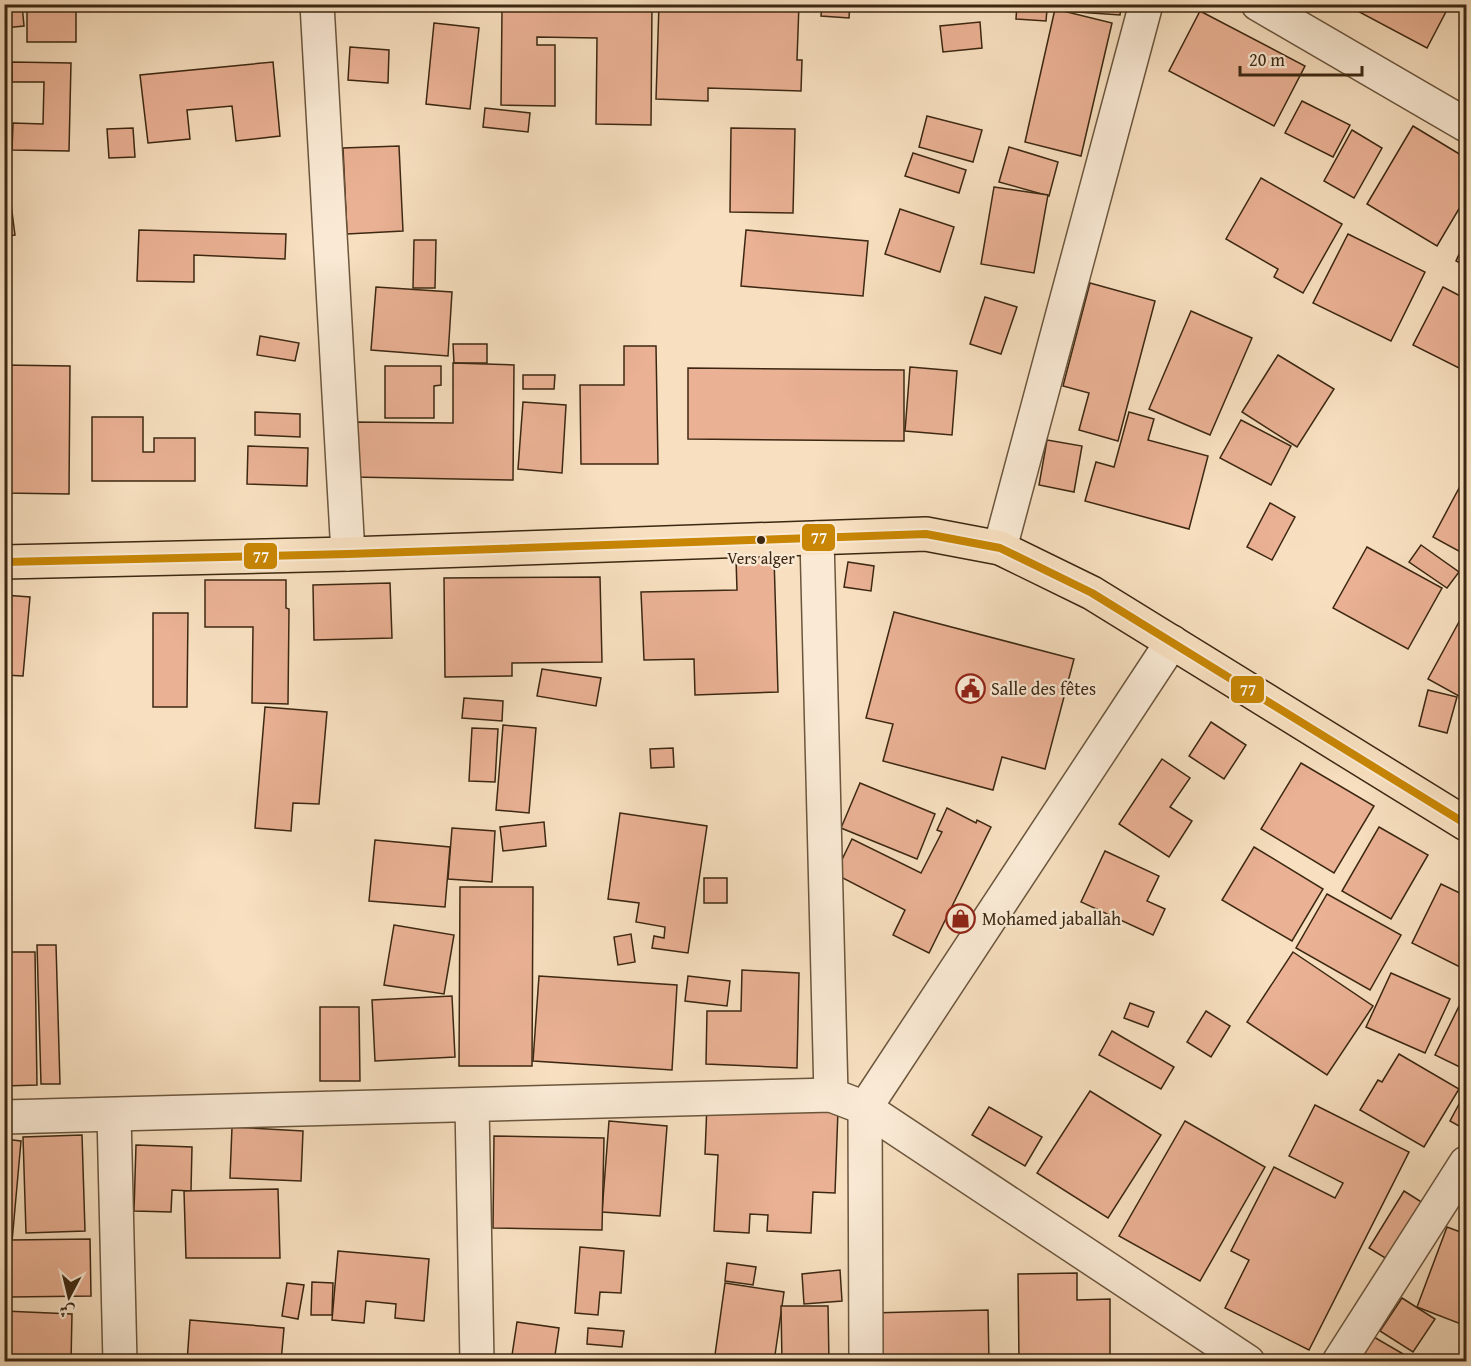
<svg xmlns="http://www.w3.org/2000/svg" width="1471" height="1366" font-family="'Gentium Book Plus',Amiri,serif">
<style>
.building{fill:#eab194;stroke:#3c2812;stroke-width:1.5}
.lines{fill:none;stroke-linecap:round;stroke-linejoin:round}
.minor-casing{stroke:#6b563d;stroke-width:36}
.primary-casing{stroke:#3c2812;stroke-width:36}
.minor{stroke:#faead5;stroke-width:33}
.primary{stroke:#f7dfbf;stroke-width:33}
.bus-1-casing{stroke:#faead5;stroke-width:12}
.bus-1{stroke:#c88604;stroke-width:8}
.bus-dot{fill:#3c2812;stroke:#faead5;stroke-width:2}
.labels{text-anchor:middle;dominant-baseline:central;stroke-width:4.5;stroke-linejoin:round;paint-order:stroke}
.bus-label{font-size:16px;fill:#3c2812;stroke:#faead5}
.poi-label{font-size:18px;fill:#3c2812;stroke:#faead5;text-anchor:start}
.line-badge{stroke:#faead5;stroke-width:2}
.badge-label{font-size:16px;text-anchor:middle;font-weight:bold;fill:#fff}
</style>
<rect width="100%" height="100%" fill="#f7dfbf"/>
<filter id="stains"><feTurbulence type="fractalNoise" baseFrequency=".00333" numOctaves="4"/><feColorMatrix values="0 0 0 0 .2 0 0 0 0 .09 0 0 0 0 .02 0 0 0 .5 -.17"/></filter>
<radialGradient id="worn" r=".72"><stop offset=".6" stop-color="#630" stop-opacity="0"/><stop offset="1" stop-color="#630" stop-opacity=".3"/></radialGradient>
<g class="building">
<path d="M4,4h18l2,22 -20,2z"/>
<rect x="27" y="4" width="49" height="38"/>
<path d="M537,4h115l-1,121 -55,-1 1,-86 -60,-1v8h18v61l-54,-1 1,-95h35z"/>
<path d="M659,4h140l-2,56h5l-1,31 -93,-3v13l-52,-2z"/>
<path d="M822,4h28l-1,14 -28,-2z"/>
<path d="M1017,4h104l-1,11 -73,-5 -1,11 -30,-2z"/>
<path d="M1349,4h101l-23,44 -79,-42z"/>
<path d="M1055,9l57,14 -31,133 -56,-14z"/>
<path d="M1200,11l105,55 -31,60 -105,-55z"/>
<path d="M980,22l2,26 -39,4 -3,-26z"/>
<path d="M434,23l45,5 -9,81 -44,-5z"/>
<path d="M350,47l39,3 -1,33 -40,-3z"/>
<path d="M12,62l59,1 -2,88 -57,-1 1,-27 30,1 1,-42h-32z"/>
<path d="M273,62l7,74 -44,5 -4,-35 -45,4 3,29 -42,4 -8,-68z"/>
<path d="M1302,101l48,24 -17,32 -48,-24z"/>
<path d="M485,108l45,5 -2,19 -45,-5z"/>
<path d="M927,116l55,14 -9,32 -54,-15z"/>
<path d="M1413,126l53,32v39l-29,49 -70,-42z"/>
<path d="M133,128l2,29 -26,1 -2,-29z"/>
<path d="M731,128l64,1 -2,84 -63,-1z"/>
<path d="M1352,130l30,18 -28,50 -30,-17z"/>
<path d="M399,146l4,85 -56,3 -4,-86z"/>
<path d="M1009,147l49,15 -9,34 -50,-14z"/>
<path d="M913,153l53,17 -7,23 -54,-17z"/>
<path d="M1261,178l81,46 -39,69 -29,-16 4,-8 -52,-30z"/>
<path d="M8,181l7,54 -11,1v-54z"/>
<path d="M994,187l54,8 -14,78 -53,-9z"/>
<path d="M900,209l54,18 -14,45 -55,-18z"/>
<path d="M139,230l147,4 -1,25 -91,-4v27l-57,-1z"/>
<path d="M746,230l122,11 -5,55 -122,-10z"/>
<path d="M1348,234l77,38 -34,69 -78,-38z"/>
<path d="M1466,239v27l-10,-5z"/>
<path d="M414,240h22l-1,48h-22z"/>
<path d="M1090,283l65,18 -37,140 -39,-11 10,-37 -26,-7z"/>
<path d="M376,287l76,5 -4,64 -77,-6z"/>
<path d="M1443,287l23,12v54l-7,15 -46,-23z"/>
<path d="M985,297l32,10 -16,47 -31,-10z"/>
<path d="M1191,311l61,27 -42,97 -61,-26z"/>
<path d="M260,336l39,7 -4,18 -38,-6z"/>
<path d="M453,344h34v19h-33z"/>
<path d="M624,346h32l2,118h-77l-1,-79h44z"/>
<path d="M1278,355l56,34 -37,58 -55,-35z"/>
<path d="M453,363l61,2 -1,115 -160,-3 1,-55 99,1z"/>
<path d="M4,365l66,1 -1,128 -65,-1z"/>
<path d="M385,366h56v19l-7,1v32h-49z"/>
<path d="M910,367l47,4 -5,64 -47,-4z"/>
<path d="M688,368l216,2v71l-216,-2z"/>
<path d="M523,375h32l-1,14h-31z"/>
<path d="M523,402l43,3 -4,68 -44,-4z"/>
<path d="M255,412l45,2v23l-45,-2z"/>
<path d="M1129,412l25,7 -6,21 60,16 -19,73 -104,-28 11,-39 18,5z"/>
<path d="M92,417h51v35h11v-14h41v43h-103z"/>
<path d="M1241,420l50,26 -20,39 -51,-27z"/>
<path d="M1047,440l35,6 -8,46 -35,-7z"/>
<path d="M248,446l60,2 -1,38 -60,-2z"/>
<path d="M1466,475v80l-33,-18z"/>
<path d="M1270,503l25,14 -23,43 -25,-13z"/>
<path d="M1421,545l38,27 -12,16 -38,-26z"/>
<path d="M1367,547l75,41 -34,61 -75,-41z"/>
<path d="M774,557l4,135 -83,3 -1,-36 -50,1 -3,-68 96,-2 -1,-32z"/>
<path d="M848,562l26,4 -3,25 -27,-4z"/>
<path d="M600,577l2,85 -90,1v13l-67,1 -1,-99z"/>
<path d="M205,580h81v28l3,1 -1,95 -36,-1 1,-76h-48z"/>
<path d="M390,583l2,55 -78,2 -1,-55z"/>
<path d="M4,595l26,2 -7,79 -19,-1z"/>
<path d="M1466,609v91l-38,-21z"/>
<path d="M894,612l180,47 -29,110 -43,-12 -9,33 -110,-29 10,-37 -27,-6z"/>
<path d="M153,613h35l-1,94h-34z"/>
<path d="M542,669l59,9 -5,28 -59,-10z"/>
<path d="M1428,690l29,7 -10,36 -28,-7z"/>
<path d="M464,698l39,3 -1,20 -40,-3z"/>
<path d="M265,707l62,5 -8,92 -26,-1 -2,28 -36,-3z"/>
<path d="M1211,722l35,23 -22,34 -35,-23z"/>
<path d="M503,725l33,3 -7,85 -33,-3z"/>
<path d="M472,728l26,1 -3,53 -26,-1z"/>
<path d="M673,748l1,19 -23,1 -1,-19z"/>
<path d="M1162,759l28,19 -20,29 22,14 -23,36 -50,-33z"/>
<path d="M1301,763l73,43 -40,67 -73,-44z"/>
<path d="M860,783l75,31 -18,45 -76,-31z"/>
<path d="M947,808l29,15 1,-3 14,7 -62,126 -36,-18 12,-25 -70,-36 17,-35 69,34 21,-41 -5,-2z"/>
<path d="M620,813l87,13 -19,127 -36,-5 2,-12 10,2 1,-11 -29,-5 3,-19 -31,-4z"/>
<path d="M544,822l2,24 -43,5 -3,-24z"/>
<path d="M1379,827l49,28 -37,64 -49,-28z"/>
<path d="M452,828l43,3 -3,51 -44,-3z"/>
<path d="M375,840l75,7 -5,60 -76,-6z"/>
<path d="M1254,847l69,42 -31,52 -70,-41z"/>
<path d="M1105,851l54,25 -12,25 18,8 -12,26 -72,-33z"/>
<rect x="704" y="878" width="23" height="25"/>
<path d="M1441,884l25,12v74l-54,-27z"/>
<path d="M460,887h73l-1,179h-73z"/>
<path d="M1327,894l74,41 -31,55 -74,-42z"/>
<path d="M394,925l60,10 -10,59 -60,-9z"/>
<path d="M631,934l4,28 -17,3 -4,-28z"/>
<path d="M37,945h19l4,139h-19z"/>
<path d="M4,952h31l2,133 -33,1z"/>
<path d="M1293,952l80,54 -46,69 -80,-53z"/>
<path d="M742,970l57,3 -2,95 -91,-4 1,-53h34z"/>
<path d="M1391,973l59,26 -25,54 -59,-26z"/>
<path d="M539,976l138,9 -5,85 -139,-9z"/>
<path d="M688,976l42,5 -3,25 -42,-5z"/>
<path d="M1466,992v78l-31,-15z"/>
<path d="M452,996l3,61 -80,4 -3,-61z"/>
<path d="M1130,1003l24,9 -6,15 -24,-9z"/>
<path d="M320,1007h39l1,74h-40z"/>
<path d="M1206,1011l24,15 -19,31 -24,-15z"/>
<path d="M1112,1031l62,36 -13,22 -62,-34z"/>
<path d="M1399,1054l60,35 -35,58 -64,-37 18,-30 4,2z"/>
<path d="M1090,1091l71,44 -53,83 -71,-45z"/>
<path d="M1466,1091v39l-16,-9z"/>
<path d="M707,1104l131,6 -3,83 -22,-1 -2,41 -44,-2 1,-16 -18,-1 -1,19 -35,-2 4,-76 -13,-1z"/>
<path d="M1315,1105l94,47 -100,198 -84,-42 24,-48 -18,-9 43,-84 61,31 8,-15 -54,-27z"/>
<path d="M989,1107l53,30 -17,29 -53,-31z"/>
<path d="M609,1121l58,5 -7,90 -58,-4z"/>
<path d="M1185,1121l80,46 -65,114 -81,-45z"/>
<path d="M232,1127l71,4 -2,50 -71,-3z"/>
<path d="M82,1135l3,96 -59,2 -3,-96z"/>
<path d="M494,1136l110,2 -2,92 -109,-2z"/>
<path d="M4,1139l17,2 -9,101 -8,-1z"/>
<path d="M136,1145l56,2 -1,44 -19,-1 -1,22 -37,-1z"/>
<path d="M278,1189l2,69h-94l-2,-67z"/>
<path d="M1404,1191l27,17 -36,56 -26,-16z"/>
<path d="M1447,1227l19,7v92l-49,-19z"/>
<path d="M90,1239l1,57 -80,1 -1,-57z"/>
<path d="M580,1247l44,4 -3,42 -21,-1 -2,23 -23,-2z"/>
<path d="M338,1251l91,8 -5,62 -29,-3 1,-14 -30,-3 -2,22 -32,-3z"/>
<path d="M727,1263l29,4 -3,18 -28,-4z"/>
<path d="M840,1270l2,31 -38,3 -2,-30z"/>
<path d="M1077,1273v27l33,-1v63h-91l-1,-88z"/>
<path d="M312,1282l21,1 -1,32h-21z"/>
<path d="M287,1283l17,2 -6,34 -16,-3z"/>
<path d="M725,1283l59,9 -10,70h-60z"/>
<path d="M1402,1298l33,21 -22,33 -33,-21z"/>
<path d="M781,1306h47l1,56h-47z"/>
<path d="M988,1310l1,52h-118l-1,-49z"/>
<path d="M4,1311l68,3 -1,48 -67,-1z"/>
<path d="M190,1320l94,8 -3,34h-94z"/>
<path d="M517,1322l42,6 -5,34h-43z"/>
<path d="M588,1328l36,3 -2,16 -35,-3z"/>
<path d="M1367,1333l50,29h-66z"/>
</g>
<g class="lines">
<defs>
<g id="minor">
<path d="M317,4l31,550"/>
<path d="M1258,4l208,121"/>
<path d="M817,538l14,557"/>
<path d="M1000,548l146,-544"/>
<path d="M472,1105l5,257"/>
<path d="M114,1115l6,247"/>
<path d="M4,1117l827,-22 34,13 383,254"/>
<path d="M866,1362l-1,-254 307,-466"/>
<path d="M1339,1362l127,-199"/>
</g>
<path id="primary" d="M4,562l344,-8 578,-20 74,14 92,45 374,231"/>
</defs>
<use href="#minor" class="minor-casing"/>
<use href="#primary" class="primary-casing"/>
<use href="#minor" class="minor"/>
<use href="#primary" class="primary"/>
<defs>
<path id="bus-1" d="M4,562l344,-8 578,-20 74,14 92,45 374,231"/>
</defs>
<use href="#bus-1" class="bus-1-casing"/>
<use href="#bus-1" class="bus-1"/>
</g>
<defs>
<symbol id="civic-ring" viewBox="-11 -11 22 22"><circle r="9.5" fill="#faead5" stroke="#8f2418" stroke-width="1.5"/><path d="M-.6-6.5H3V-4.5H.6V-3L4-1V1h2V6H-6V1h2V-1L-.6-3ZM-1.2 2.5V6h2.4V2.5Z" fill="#8f2418"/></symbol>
<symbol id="shop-ring" viewBox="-11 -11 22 22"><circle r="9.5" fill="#faead5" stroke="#8f2418" stroke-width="1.5"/><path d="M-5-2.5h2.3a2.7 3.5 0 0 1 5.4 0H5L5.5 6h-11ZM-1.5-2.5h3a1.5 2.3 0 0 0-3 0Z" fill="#8f2418"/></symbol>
</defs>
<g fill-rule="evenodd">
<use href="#civic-ring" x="954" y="672" width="33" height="33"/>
<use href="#shop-ring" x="944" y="902" width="33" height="33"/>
</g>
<circle class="bus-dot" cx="761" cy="540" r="5"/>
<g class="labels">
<g class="bus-label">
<text x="761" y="558">Vers alger</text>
</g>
<g class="poi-label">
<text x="991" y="688">Salle des fêtes</text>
<text x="982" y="918">Mohamed jaballah</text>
</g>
</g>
<g class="line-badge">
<rect x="801" y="523" width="35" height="29" rx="6" fill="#c88604"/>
<rect x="243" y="542" width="35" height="28" rx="6" fill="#c88604"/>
<rect x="1230" y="675" width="35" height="29" rx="6" fill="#c88604"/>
</g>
<g class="badge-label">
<text x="819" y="543">77</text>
<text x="261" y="562">77</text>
<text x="1248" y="695">77</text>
</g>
<rect width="1471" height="1366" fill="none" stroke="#f7dfbf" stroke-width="24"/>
<rect x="6" y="6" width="1459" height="1354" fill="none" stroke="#3c2812" stroke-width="3"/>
<rect x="12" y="12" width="1447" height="1342" fill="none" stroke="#3c2812" stroke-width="1.5"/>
<g transform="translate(69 1297) rotate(187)" stroke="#faead5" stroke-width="4.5" paint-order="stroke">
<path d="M0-4.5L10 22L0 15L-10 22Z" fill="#3c2812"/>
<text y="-9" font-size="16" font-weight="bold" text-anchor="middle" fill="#3c2812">ش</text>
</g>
<path d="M1240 66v9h122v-9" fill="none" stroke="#3c2812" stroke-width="3"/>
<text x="1249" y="66" font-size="18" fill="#3c2812" stroke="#faead5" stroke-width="4.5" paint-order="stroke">20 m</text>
<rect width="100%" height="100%" filter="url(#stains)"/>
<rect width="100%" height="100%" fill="url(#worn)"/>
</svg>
